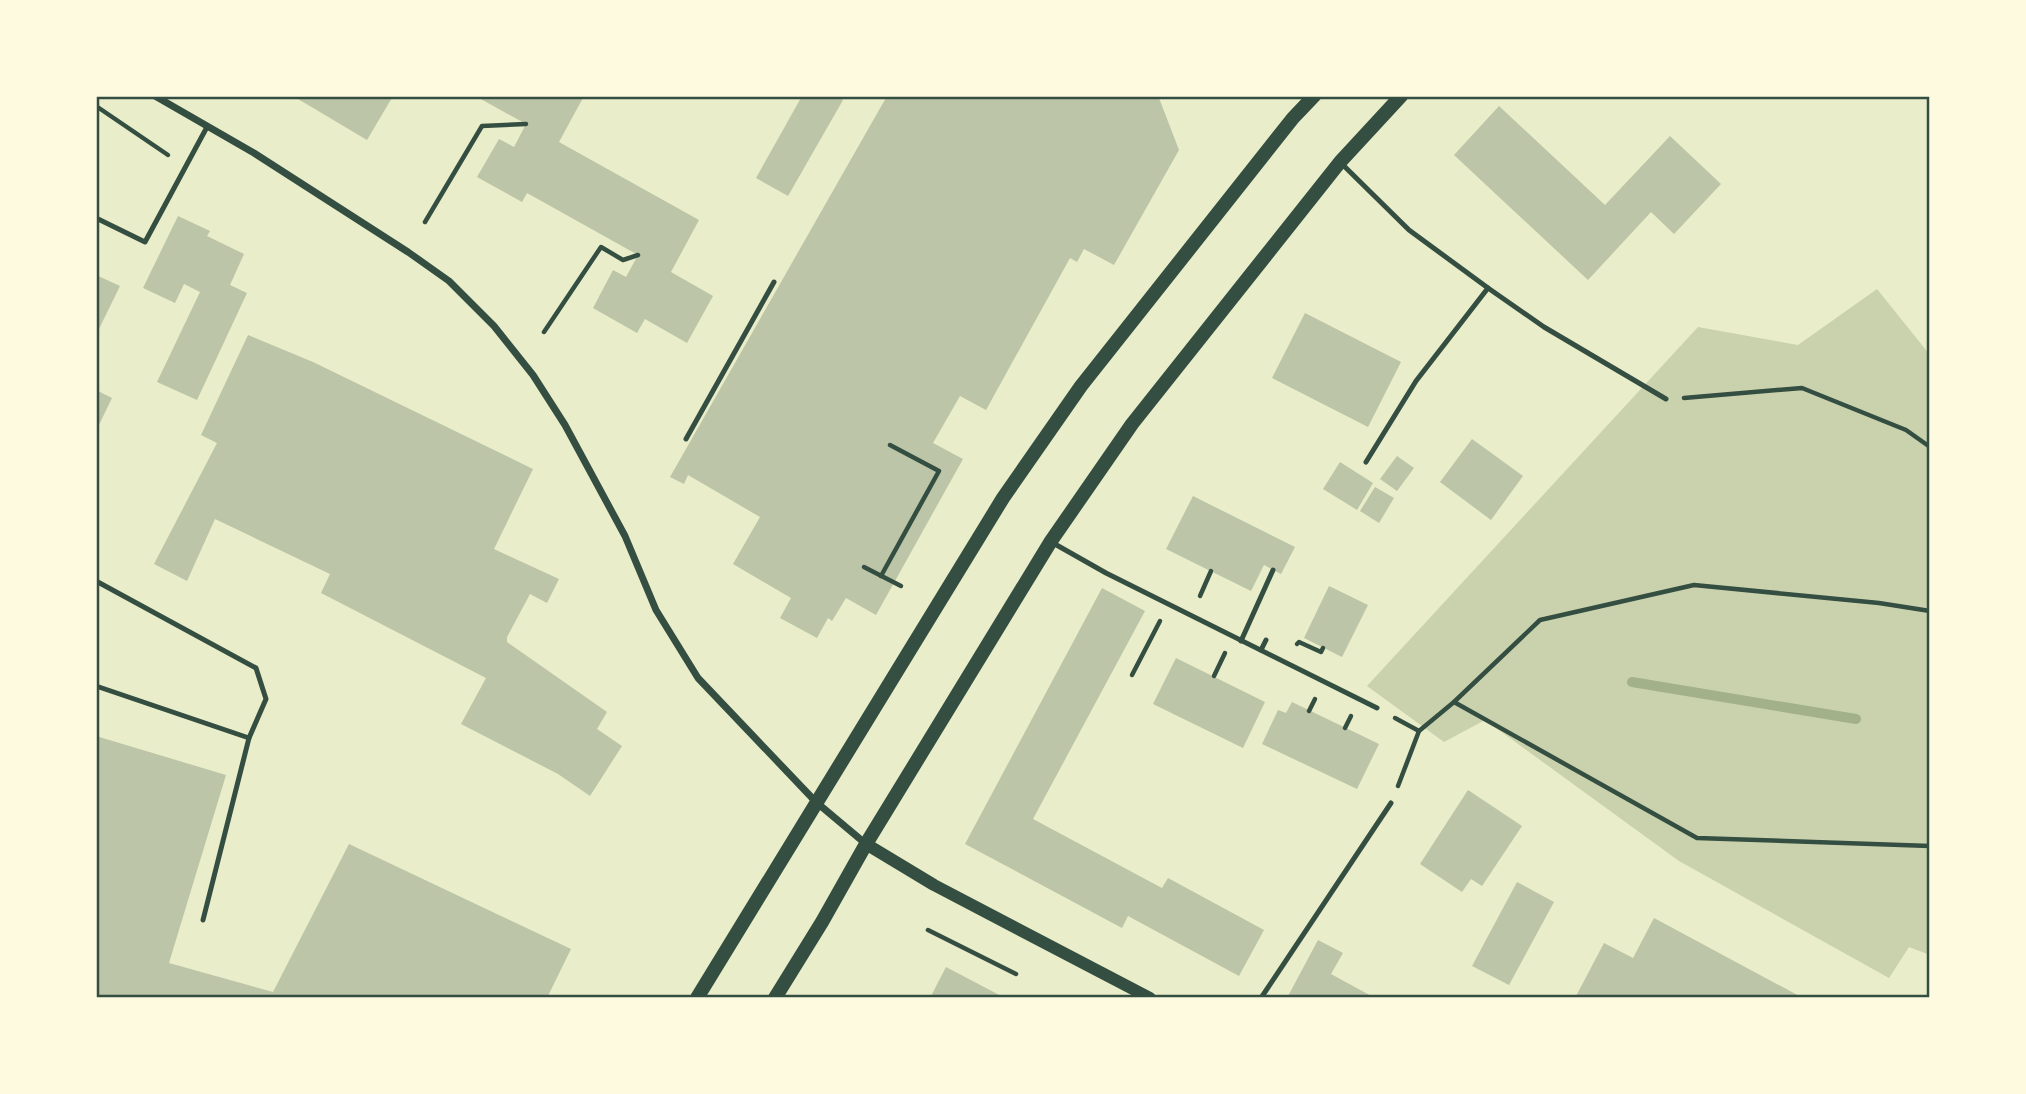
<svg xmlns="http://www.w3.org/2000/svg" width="2026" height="1094" font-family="Merriweather,serif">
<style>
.green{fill:#cad2ad}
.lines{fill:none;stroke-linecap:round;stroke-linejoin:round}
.stream{stroke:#a3b18a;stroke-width:10}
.building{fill:#bcc5a7}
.path{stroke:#344e41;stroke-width:4.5}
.service{stroke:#344e41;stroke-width:5}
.minor{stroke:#344e41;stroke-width:7}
.tertiary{stroke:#344e41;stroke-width:12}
.secondary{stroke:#344e41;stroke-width:14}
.neatline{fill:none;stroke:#344e41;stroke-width:2.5}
</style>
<rect width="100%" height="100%" fill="#e9edc9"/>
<path class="green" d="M1877,289l53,66v600l-21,-8 -20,31 -210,-117 -194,-141 -41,22 -77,-56 331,-359 100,18z"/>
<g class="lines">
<path class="stream" d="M1632,682l224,37"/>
</g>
<g class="building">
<path d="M293,96h100l-26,44z"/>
<path d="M480,96h104l-25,46 140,78 -28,52 42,24 -26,47 -42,-24 -8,14 -44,-25 20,-38 13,7 12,-22 -111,-62 -5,9 -45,-25 22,-38 15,8 12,-23 -47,-26z"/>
<path d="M802,96h35l6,4 -55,96 -32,-18z"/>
<path d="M887,96h270l2,2 20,52 -65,115 -30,-16 -7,13 -7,-4 -84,152 -26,-14 -27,47 30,16 -87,156 -30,-17 -14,23 -4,-3 -11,20 -37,-20 11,-20 -58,-34 27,-47 -72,-42 -4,9 -14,-7z"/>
<path d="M1499,106l106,99 65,-69 51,48 -47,50 -23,-22 -63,68 -134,-125z"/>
<path d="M178,216l32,15 -3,5 37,18 -14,31 17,8 -50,107 -40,-18 43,-90 -16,-8 -9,19 -32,-15z"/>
<path d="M96,275l24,11 -24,49z"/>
<path d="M1305,313l96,49 -33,65 -96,-49z"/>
<path d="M248,335l65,27 220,107 -39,80 65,30 -12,24 -17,-9 -23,43v5l100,70 -10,17 25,17 -32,50 -32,-22 -97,-50 25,-46 -165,-85 9,-19 -115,-55 -28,62 -33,-17 63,-121 -16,-8z"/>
<path d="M96,390l16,8 -16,33z"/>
<path d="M1472,439l51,37 -32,44 -51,-38z"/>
<path d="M1397,456l17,12 -17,23 -17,-12z"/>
<path d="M1340,462l33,21 -16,27 -34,-21z"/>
<path d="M1375,487l19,11 -15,25 -19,-12z"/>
<path d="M1193,496l102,51 -14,27 -17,-9 -13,26 -85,-42z"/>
<path d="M1329,586l39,19 -26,52 -38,-19z"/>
<path d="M1102,588l43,23 -112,208 129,69 6,-10 96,52 -25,46 -111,-60 -6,12 -157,-84z"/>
<path d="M1176,658l89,44 -22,46 -90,-44z"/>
<path d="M1292,702l87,42 -22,45 -95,-45 16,-34 8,3z"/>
<path d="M96,736l130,39 -57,188 104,29 76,-148 222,105 -24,49h-451z"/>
<path d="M1468,790l54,36 -40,60 -11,-7 -9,13 -42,-28z"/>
<path d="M1517,882l37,20 -45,83 -37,-19z"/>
<path d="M1654,918l149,80h-228l29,-55 29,15z"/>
<path d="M1318,940l25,13 -12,21 44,24h-88z"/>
<path d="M946,967l59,31h-75z"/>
</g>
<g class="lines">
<g class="path">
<path d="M96,106l72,49"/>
<path d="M425,222l57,-96 44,-2"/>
<path d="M544,332l57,-85 22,13 15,-5"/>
<path d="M1684,398l118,-10 104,42 24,17"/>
<path d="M864,567l37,19"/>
<path d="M881,576l58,-105 -49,-26"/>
<path d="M1200,596l11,-25"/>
<path d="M1297,644l2,-2 22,10 2,-4"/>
<path d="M1132,675l28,-54"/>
<path d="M1214,676l11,-23"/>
<path d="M1454,702l243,136 233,8"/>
<path d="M1309,711l6,-12"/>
<path d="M1395,718l24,13"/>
<path d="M1345,728l6,-12"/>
<path d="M1398,786l21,-55 35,-29 86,-82 154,-35 185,18 51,8"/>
<path d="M928,930l88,44"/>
</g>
<g class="service">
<path d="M1342,164l67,66 79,58 56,39 122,72"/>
<path d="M96,218l49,24 62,-115"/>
<path d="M686,439l88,-157"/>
<path d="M1366,462l50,-81 72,-93"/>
<path d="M1053,543l53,30 271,135"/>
<path d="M96,581l160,87 10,31 -17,39 -153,-52"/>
<path d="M1241,641l32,-71"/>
<path d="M1261,650l5,-10"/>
<path d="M203,920l46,-182"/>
<path d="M1261,998l130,-195"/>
</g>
<path class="minor" d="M155,96l99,57 154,99 41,29 45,45 39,49 32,50 60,111 31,74 42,68 118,124 50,42"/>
<path class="tertiary" d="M866,844l68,41 216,113"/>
<g class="secondary">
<path d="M697,998l306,-500 78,-112 212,-268 21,-22"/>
<path d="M775,998l47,-76 44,-78 185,-303 81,-117 208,-262 61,-66"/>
</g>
</g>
<rect width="2026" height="1094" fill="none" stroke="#fefae0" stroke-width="196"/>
<rect x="98" y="98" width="1830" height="898" class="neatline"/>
</svg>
